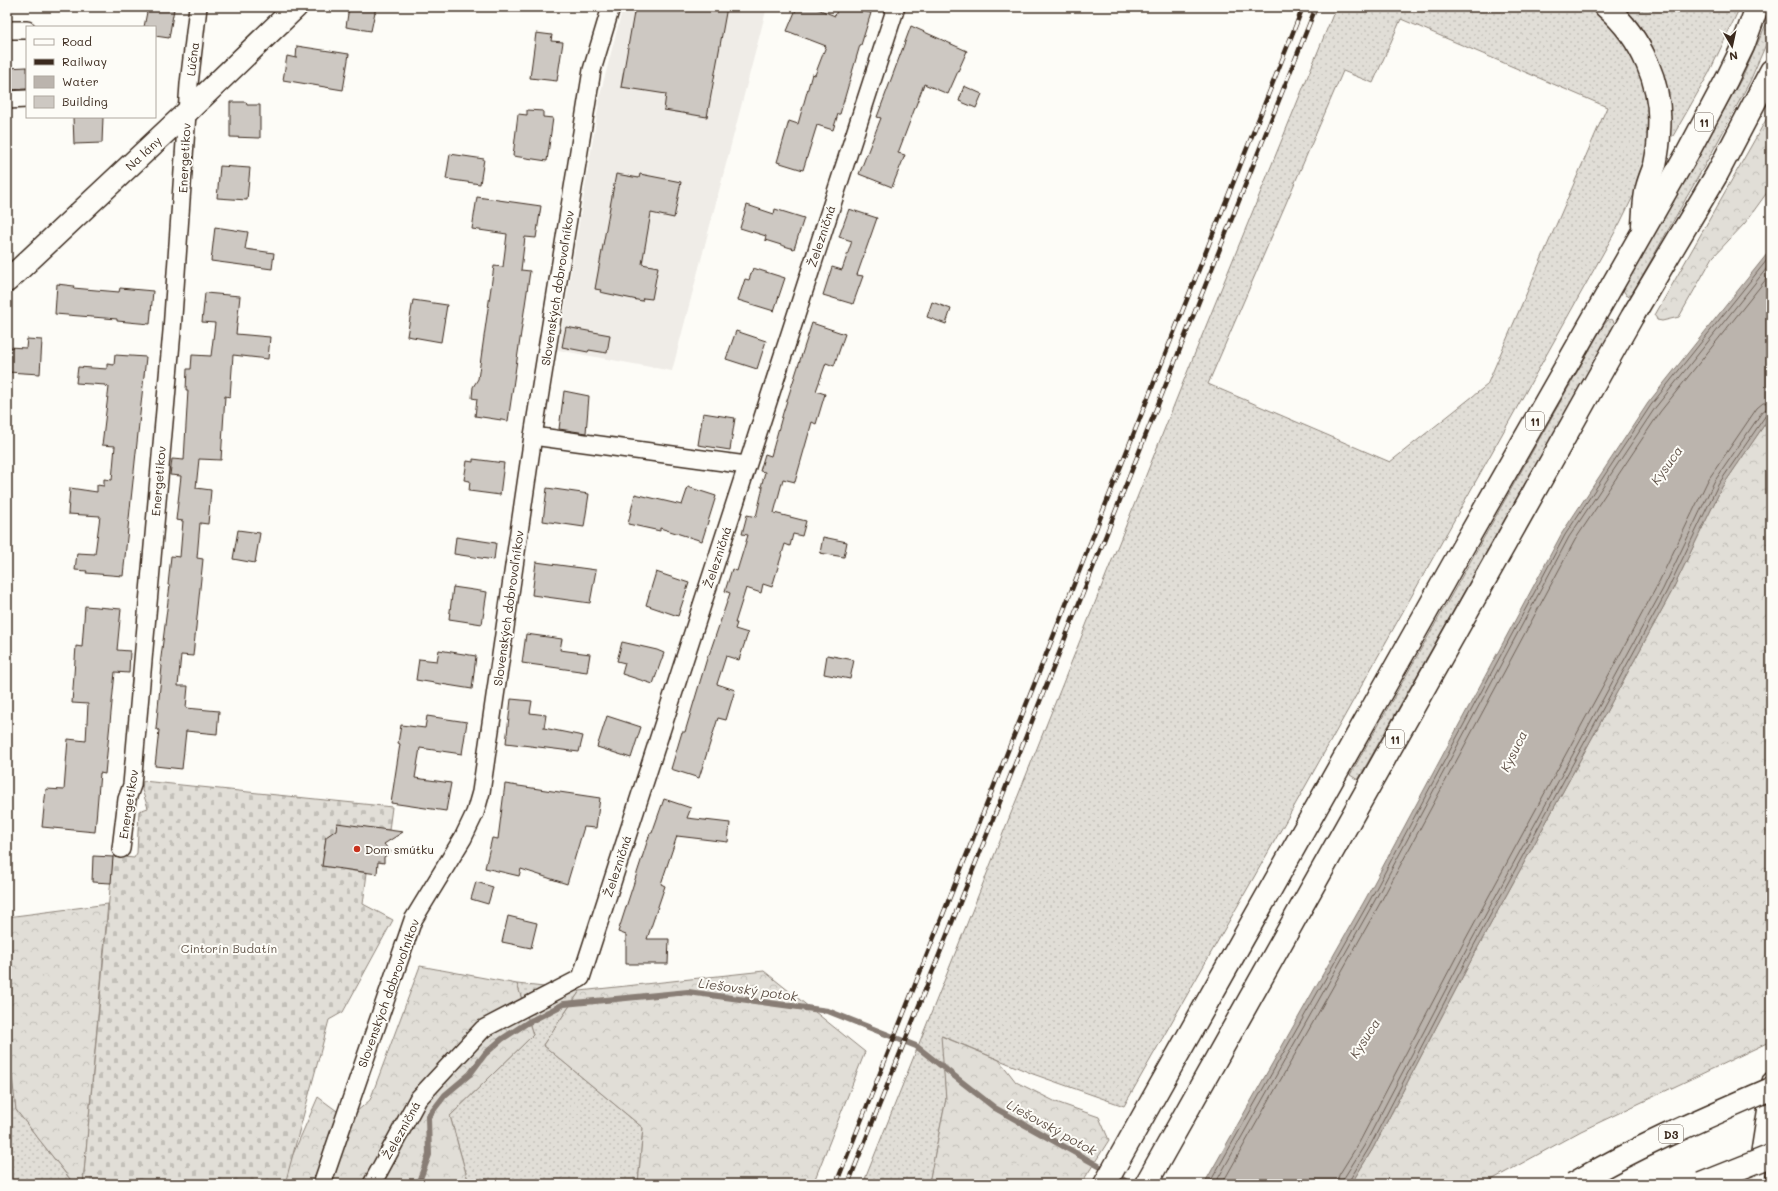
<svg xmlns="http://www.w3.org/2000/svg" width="1778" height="1191" font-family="Mali,sans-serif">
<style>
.built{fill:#efece7}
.grass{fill:url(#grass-dots);stroke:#8e847a;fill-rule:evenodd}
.forest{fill:url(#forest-crowns);stroke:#8e847a}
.cemetery{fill:url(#cemetery-stones);stroke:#8e847a}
.water{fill:#bbb4ad;stroke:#887d74}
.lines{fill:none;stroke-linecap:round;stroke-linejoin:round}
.shore{stroke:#6e6157;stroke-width:1}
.stream{stroke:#887d74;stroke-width:6}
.building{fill:#cdc8c2;stroke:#3b2a1e}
.street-casing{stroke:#3b2a1e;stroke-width:20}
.secondary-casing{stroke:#3b2a1e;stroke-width:25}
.primary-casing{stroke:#3b2a1e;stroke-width:25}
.street{stroke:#fdfcf7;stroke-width:17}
.secondary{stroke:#fdfcf7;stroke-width:22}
.primary{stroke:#fdfcf7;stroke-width:22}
.rail-casing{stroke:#3b2a1e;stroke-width:4.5}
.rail{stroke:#fdfcf7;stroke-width:3;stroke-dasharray:9;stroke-linecap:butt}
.highway-bridge-casing{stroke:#3b2a1e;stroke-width:25;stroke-linecap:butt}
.highway-bridge{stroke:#fdfcf7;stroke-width:22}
.poi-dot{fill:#c8321e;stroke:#fdfcf7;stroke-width:1.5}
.labels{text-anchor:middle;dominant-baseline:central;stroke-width:4;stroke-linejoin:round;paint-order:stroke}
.shield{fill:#fdfcf7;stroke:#75695f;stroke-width:1}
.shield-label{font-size:11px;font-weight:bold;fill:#3b2a1e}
.street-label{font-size:12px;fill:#3b2a1e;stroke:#fdfcf7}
.poi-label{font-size:12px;fill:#3b2a1e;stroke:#fdfcf7;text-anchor:start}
.park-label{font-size:12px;fill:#64574c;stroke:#fdfcf7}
.water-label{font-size:13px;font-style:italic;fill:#615349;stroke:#fdfcf7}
</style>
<defs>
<pattern id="grass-dots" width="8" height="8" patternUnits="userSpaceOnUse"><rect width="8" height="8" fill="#e1ded7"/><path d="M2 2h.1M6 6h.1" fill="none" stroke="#c2bfb8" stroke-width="1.8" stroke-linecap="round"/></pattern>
<pattern id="forest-crowns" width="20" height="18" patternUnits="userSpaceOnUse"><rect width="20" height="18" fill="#e1ded7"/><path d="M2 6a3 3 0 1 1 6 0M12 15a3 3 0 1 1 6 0" fill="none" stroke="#c2bfb8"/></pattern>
<pattern id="cemetery-stones" width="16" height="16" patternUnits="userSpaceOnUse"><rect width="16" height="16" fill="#e1ded7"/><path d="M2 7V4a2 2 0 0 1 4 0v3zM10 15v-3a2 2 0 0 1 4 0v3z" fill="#c2bfb8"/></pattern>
</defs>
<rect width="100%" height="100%" fill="#fdfcf7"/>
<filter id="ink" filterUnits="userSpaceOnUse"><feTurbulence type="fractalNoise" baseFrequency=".025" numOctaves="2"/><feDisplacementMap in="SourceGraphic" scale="8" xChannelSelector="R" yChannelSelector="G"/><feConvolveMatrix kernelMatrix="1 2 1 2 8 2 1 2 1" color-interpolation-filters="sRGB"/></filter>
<g filter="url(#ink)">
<path class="built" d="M623,7h144l-95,364 -114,-21 43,-259z"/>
<g class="grass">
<path d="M1336,7h253l22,19 17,21 12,26 7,27 4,26 -7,48 -24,49 -329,589 -167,294 -91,-32 -91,-38 4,63 -16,79 1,6h-68l321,-804zM1401,19l206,88 -120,278 -97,77 -182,-78 135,-313 30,12z"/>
<path d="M1623,7h117l-31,66 -36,63h-3c2,-47 -12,-97 -47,-129z"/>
<path d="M1771,13v20l-21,48 -35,66 -83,147 -5,2 -4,-6 120,-214z"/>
<path d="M1612,319l3,5 -257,456 -8,-5 253,-449 5,-6z"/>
<path d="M517,984l63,7 -37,54 100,83 -5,56h-169l-19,-68 83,-81z"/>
<path d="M7,1013l9,97 58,74h-67z"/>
</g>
<g class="forest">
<path d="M1771,111v76l-26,36 -32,34 -34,60 -17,4 -5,-1 -2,-5z"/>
<path d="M1771,415v626l-190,90 -97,53h-133l21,-34 105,-201 194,-356 51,-106z"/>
<path d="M108,904l-25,280h-9l-58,-74 -9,-75v-118z"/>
<path d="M420,966l97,18 16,51 -83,81 19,68h-189l38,-87 30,22 22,-19z"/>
<path d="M764,971l101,81 -52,132h-175l5,-56 -100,-83 37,-54z"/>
<path d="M941,1036l58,24 17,22 40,20 43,15 10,23 -28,44h-150l-1,-6 16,-79z"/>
</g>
<path class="cemetery" d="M143,781l249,26 -3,23h-53l-11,8 5,6 -5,4 -3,18 45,7 -4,31 30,16 -50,92 -14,8 -44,164h-202l30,-328 21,2 3,-5 2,-42 9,-3 -6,-18z"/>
<path class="water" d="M1771,249v166l-49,72 -51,106 -194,356 -105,201 -21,34h-147l162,-286 196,-365 86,-130z"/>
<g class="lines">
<g class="shore">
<path d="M1209,1184l161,-284 195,-365 86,-130 120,-150"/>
<path d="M1215,1184l159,-282 195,-365 86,-129 116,-145"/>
<path d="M1222,1184l157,-279 196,-365 85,-128 111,-139"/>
<path d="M1337,1184l2,-9 20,-32 105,-201 193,-356 51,-106 49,-72 6,-5 8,-1"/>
<path d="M1343,1184l1,-6 20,-32 105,-201 194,-356 51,-107 48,-70 4,-3 5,-1"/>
<path d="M1348,1184l1,-3 20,-33 104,-201 194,-356 51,-106 48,-70 5,-2"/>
</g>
<path class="stream" d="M418,1184l11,-29 -1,-38 17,-22 25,-21 15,-20 17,-15 25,-16 37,-19 124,-12 140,19 88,35 79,62 136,76"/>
</g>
<g class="building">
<path d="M148,7l26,2 -5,29 -14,-2v-9h-11z"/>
<path d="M349,7h27l-5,24 -25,-4z"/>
<path d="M635,7h92l-20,110 -43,-7 2,-16 -45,-7z"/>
<path d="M797,7h16l22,9 3,-9h12l21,6 -10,32h-1l-20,69h-2l-5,16 -16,-5 -14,45 -26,-8 12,-41 9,3 14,-50 3,1 11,-29 -39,-15z"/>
<path d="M911,26l56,25 -19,43 -24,-10 -26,69 7,2 -13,32 -33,-13 22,-56 -4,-1z"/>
<path d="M536,33l16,2 -1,6 12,1 -6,39 -27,-3z"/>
<path d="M297,46l52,8 -6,36 -60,-10 4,-24 9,2z"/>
<path d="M27,67v22l-20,1v-22z"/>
<path d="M964,86l18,8 -6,14 -17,-7z"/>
<path d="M230,102h16l1,3h13v33l-30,-1z"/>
<path d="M527,110l16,1v6l10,1 -6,43 -34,-5 5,-42 9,1z"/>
<path d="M73,117h30l-1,26 -28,1z"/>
<path d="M450,154l34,5 -4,25 -34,-5z"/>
<path d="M220,166l30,2 -3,32 -30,-2z"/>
<path d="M616,174l23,4 1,-4 41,8 -7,36 -23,-5 -9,51 16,3 -6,32 -9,-1 -1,3 -42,-9 1,-2 -6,-1z"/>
<path d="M477,197l64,9 -5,32 -11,-1 -4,33 9,1 -22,150 -33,-5 2,-17 -5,-1 1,-11 5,-8 16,-113 9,1 4,-33 -35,-5z"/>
<path d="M747,205l27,9 1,-5 29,9 -10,31 -29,-9 1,-4 -26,-8z"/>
<path d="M849,209l28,9 -20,57 6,1 -10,28 -30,-9 9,-28 10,3 10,-29 -13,-4z"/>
<path d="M215,227l33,5 -3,17 29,4 -2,16 -61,-8z"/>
<path d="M753,268l32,10 -11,33 -36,-11 7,-21 4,1z"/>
<path d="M57,284l17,2 -1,2 46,4 1,-4 33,3 -3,33 -33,-3v-2l-62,-5z"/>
<path d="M205,293l35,3 -4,38 34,3 -2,22 -35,-4 -3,42 -5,-1 -4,64 -22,-1 -3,29 15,2 -3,34 -8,-1 -3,35 6,1 -10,97 -12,-1 -3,31h10l-2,22 33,3 -2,23 -31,-3 -4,38 -27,-3 4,-36 -3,-1 6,-63 -2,-1 10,-80h-2l3,-29 9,1 3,-36 -7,-1 5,-44 -11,-1 2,-16 12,1 4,-70h-2l1,-21h4l1,-14 19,1 4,-33 -13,-1z"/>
<path d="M413,300l34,5 -6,37 -34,-6z"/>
<path d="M932,302l19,7 -5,15 -19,-7z"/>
<path d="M812,323l33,11 -11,32 -8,-3 -10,28 9,3 -9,30 -4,-2 -17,60 -12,-3 -9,34 32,8 -4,15 -9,-2 -3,12 -5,-2 -13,43 -9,-3 -2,9 -15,-5 -11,35h2l-2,6 13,4 -9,27 -13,-4 -9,28 18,6 -9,30 -8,-2 -19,60 -28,-9 11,-37h3l23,-77h1l21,-62 -5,-2 7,-22 5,2 11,-36 -6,-1 5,-19 9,2 7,-30h-2l4,-15 -5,-1 5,-17 6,2 12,-43z"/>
<path d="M566,327l44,8 -3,18 -18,-3 -1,2 -26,-5z"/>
<path d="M736,331l30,10 -9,28 -31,-10z"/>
<path d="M27,339l15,1 -2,34 -33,-2 1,-25 18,1z"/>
<path d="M115,355l31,2 -23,219 -37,-3 1,-2 -12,-1 2,-17 18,1 5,-38 -32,-2 2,-26 27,4v-7l7,1v-7l8,1 3,-34 -13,-1 7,-58 -4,-1v-1l-29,-2 2,-16 29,2v-5l7,1z"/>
<path d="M564,391l25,5 -3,37 -27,-4z"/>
<path d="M703,413l32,5 -5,32 -32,-5z"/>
<path d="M473,459l31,4 -4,32 -31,-4 1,-10 -6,-1 3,-19 6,1z"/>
<path d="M688,487l28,9 -14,45 -42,-13v3l-32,-7 7,-30 47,11z"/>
<path d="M547,488l42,6 -5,33 -41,-6z"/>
<path d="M238,530l22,3 -5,30 -22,-4z"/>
<path d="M456,537l40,6 -2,17 -40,-6z"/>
<path d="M823,537l24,5 -3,15 -24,-4z"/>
<path d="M536,562l60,8 -6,33 -58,-8z"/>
<path d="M656,572l33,11 -11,33 -32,-11z"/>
<path d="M453,587l34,5 -5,32 -33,-5z"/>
<path d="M85,606l36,3 -4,41 13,1 -1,22 -14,-1 -10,102 -5,-1 -5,59 -53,-5 4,-38 18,1 4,-51 18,2 2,-37 -16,-1 4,-57 6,1z"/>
<path d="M526,634l36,5 -2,11 30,4 -3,18 -65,-9z"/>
<path d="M622,642l35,8 7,3 -11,31 -31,-10 3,-11 -8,-2z"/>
<path d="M439,650l37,6 -4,33 -56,-9 3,-21 18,2z"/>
<path d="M827,655l27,5 -4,19 -26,-5z"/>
<path d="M511,699l21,2 -2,12 16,2 -2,13 39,8 -4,16 -73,-9z"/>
<path d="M427,716l40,6 -5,32 -42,-6 -5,30 36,5 -5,28 -55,-8 9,-59 -2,-1 3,-18 24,3z"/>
<path d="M607,716l34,11 -10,31 -34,-11z"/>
<path d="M505,784l95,14 -4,30 -12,-1 -17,57 -46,-15 -2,7 -34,-8 7,-30 6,1z"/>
<path d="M664,799l27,9 -4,10 43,5 -2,19 -51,-6 -16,48 4,2 -18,53h22l-1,25h-42v-29l-8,-3 32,-99h2z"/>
<path d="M337,823l66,9 -19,12 7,8 -7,5v6l-6,-1 -1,12 -55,-8 4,-29 10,-7z"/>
<path d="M93,856l20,1 -2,26 -19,-1z"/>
<path d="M476,882l17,5 -5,17 -17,-5z"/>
<path d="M508,916l29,7 -6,25 -29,-6z"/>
</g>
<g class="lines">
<defs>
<g id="street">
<path d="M7,30h20"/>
<path d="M7,100l20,-1"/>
<path d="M533,436l213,29"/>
<path d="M121,849l6,-50 5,-14 40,-454 17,-247 9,-77"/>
<path d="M322,1184l91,-264 50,-82 12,-25 6,-21 52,-356 59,-366 19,-63"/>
<path d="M372,1184l46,-85 65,-70 98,-51 315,-971"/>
<path d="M1755,1184l16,-103"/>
</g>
<path id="secondary" d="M7,281l180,-169 109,-105"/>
<g id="primary">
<path d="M1606,7c35,30 57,78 53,125 0,10 -2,23 -4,33 -3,8 -6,15 -8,23 -3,12 -3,25 -4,37"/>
<path d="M1105,1184l354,-630 228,-400 40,-75 16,-33 14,-39"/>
<path d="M1146,1184l486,-867 85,-143 54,-103"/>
</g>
</defs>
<use href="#street" class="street-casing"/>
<use href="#secondary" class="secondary-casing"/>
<use href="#primary" class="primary-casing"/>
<use href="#street" class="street"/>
<use href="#secondary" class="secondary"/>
<use href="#primary" class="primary"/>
<defs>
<g id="rail">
<path d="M836,1184l467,-1177"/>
<path d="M848,1184l468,-1177"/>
</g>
</defs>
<use href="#rail" class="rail-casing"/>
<use href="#rail" class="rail"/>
<defs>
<g id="highway-bridge">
<path d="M1573,1184c63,-37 131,-66 198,-95"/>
<path d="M1701,1184l70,-28"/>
</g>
</defs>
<use href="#highway-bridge" class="highway-bridge-casing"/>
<use href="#highway-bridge" class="highway-bridge"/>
</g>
</g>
<circle class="poi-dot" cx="357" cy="849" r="4"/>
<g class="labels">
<g class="shield">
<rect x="1695" y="113" width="18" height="18" rx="3"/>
<rect x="1526" y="412" width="18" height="18" rx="3"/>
<rect x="1386" y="730" width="18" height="18" rx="3"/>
<rect x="1659" y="1125" width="24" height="18" rx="3"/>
</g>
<g class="shield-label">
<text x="1704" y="122">11</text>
<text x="1535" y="421">11</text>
<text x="1395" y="739">11</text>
<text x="1671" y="1134">D3</text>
</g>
<g class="street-label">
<text transform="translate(192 59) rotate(-83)">Lúčna</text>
<text transform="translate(143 153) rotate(-43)">Na lány</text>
<text transform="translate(184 158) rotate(-87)">Energetikov</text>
<text transform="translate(821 236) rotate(-72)">Železničná</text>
<text transform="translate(557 288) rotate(-81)">Slovenských dobrovoľníkov</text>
<text transform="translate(158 481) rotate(-85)">Energetikov</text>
<text transform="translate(717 557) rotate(-72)">Železničná</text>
<text transform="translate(508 608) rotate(-82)">Slovenských dobrovoľníkov</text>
<text transform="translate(128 804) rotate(-81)">Energetikov</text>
<text transform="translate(617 866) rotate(-72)">Železničná</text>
<text transform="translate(388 993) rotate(-70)">Slovenských dobrovoľníkov</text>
<text transform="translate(401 1130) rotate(-61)">Železničná</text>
</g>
<g class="poi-label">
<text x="365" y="849">Dom smútku</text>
</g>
<g class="park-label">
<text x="229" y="948">Cintorín Budatín</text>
</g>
<g class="water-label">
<text transform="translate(1666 465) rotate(-54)">Kysuca</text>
<text transform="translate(1513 751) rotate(-64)">Kysuca</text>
<text transform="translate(748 989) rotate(8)">Liešovský potok</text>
<text transform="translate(1364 1038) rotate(-57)">Kysuca</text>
<text transform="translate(1052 1127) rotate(29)">Liešovský potok</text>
</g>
</g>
<rect width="1778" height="1191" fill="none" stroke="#fdfcf7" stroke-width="24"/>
<rect x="12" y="12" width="1754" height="1167" fill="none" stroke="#3b2a1e" stroke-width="1.5" filter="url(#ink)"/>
<rect x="26" y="26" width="130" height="92" fill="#fdfcf7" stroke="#afa8a0"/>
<rect x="34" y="39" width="20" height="6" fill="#fdfcf7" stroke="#afa8a0"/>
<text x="62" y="46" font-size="12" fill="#3b2a1e">Road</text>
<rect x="34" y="59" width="20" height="6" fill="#3b2a1e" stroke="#afa8a0"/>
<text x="62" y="66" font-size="12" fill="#3b2a1e">Railway</text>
<rect x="34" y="76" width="20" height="12" fill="#bbb4ad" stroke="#afa8a0"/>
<text x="62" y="86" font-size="12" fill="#3b2a1e">Water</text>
<rect x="34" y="96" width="20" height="12" fill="#cdc8c2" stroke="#afa8a0"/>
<text x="62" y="106" font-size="12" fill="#3b2a1e">Building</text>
<g transform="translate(1732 46) rotate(171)" stroke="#fdfcf7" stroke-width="3" paint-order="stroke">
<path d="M0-3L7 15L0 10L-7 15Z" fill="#3b2a1e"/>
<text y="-6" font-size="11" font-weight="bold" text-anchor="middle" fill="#3b2a1e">N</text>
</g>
</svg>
